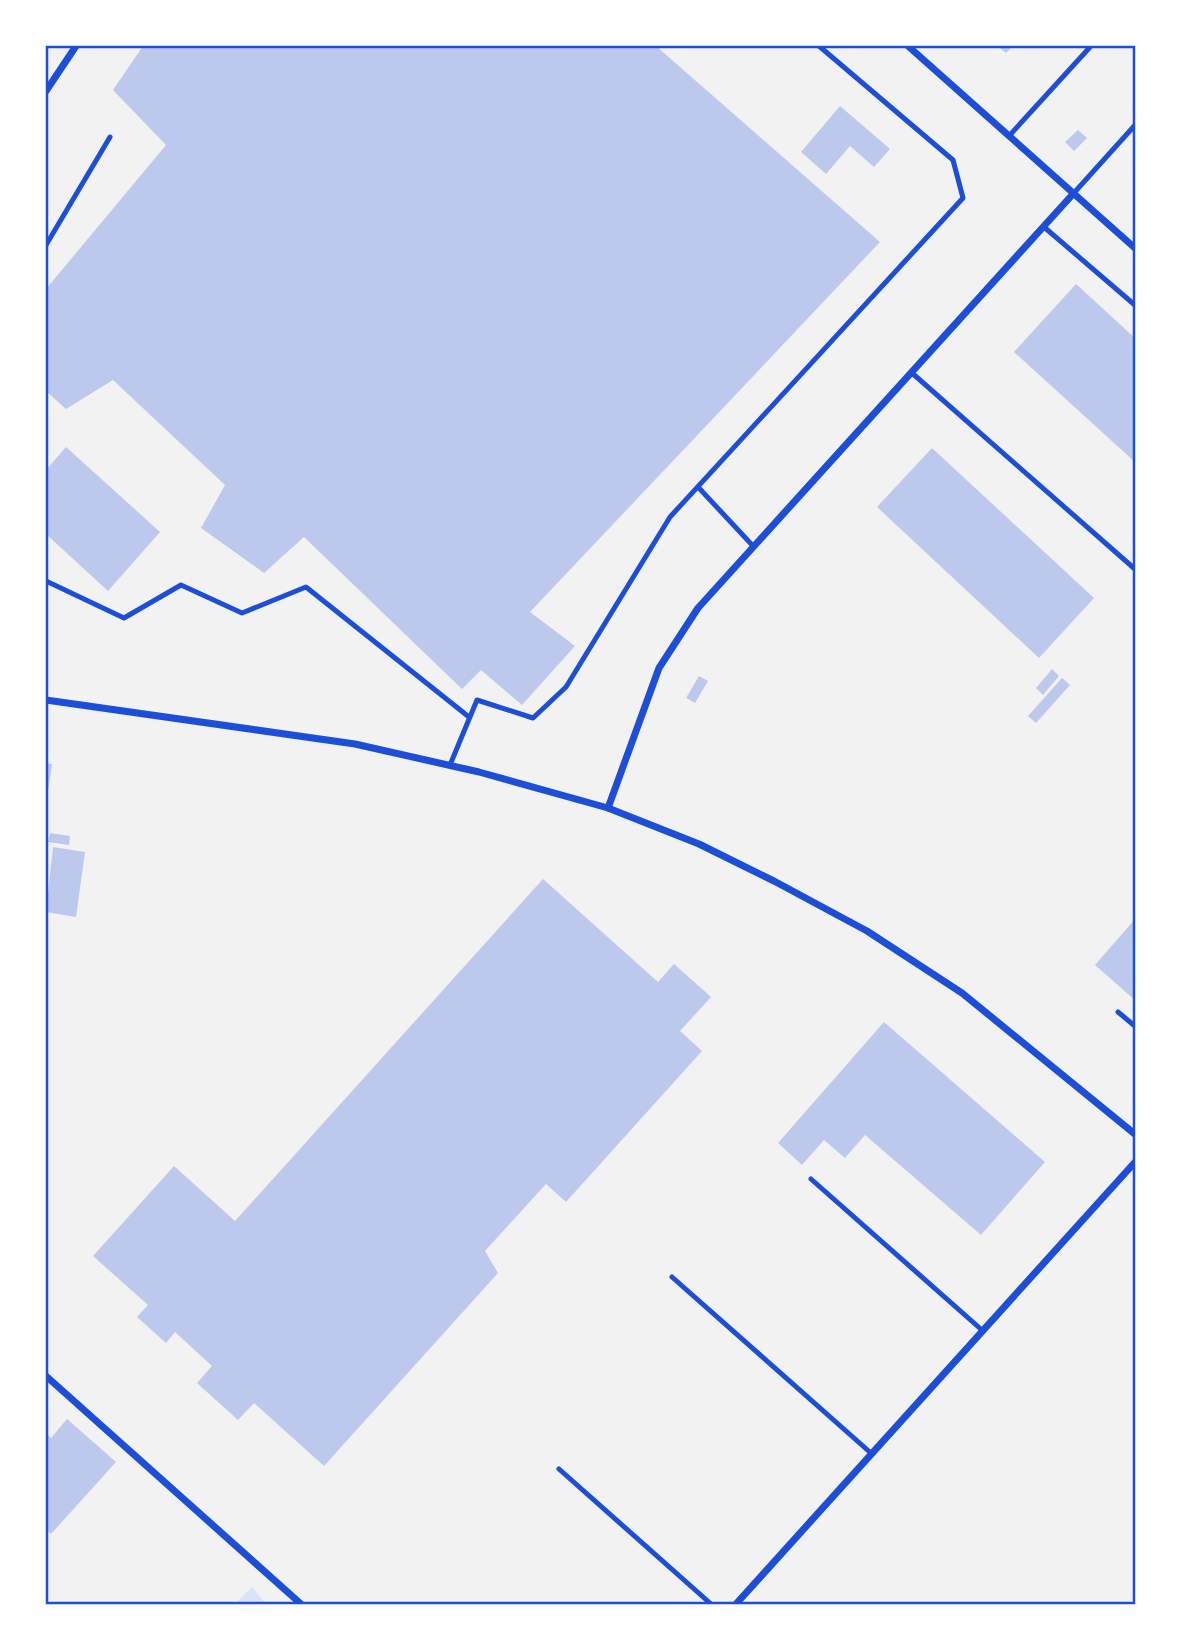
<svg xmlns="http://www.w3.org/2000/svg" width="1181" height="1650" font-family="Ubuntu,sans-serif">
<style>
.green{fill:#dbe4f7}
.building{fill:#bdc9ec}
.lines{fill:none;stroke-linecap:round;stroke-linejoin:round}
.service{stroke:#1d4ed8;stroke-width:5}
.minor{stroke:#1d4ed8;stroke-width:7}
.neatline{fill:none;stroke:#1d4ed8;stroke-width:2.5}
</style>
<rect width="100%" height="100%" fill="#f2f2f2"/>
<path class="green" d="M252,1587l14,17h-31z"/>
<g class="building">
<path d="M143,46h513l224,196 -350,370 45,34 -53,59 -41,-35 -19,19 -158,-152 -40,36 -63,-45 24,-43 -112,-105 -47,29 -20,-18v-102l120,-144 -53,-55z"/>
<path d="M997,46h16l-7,7z"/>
<path d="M840,106l50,43 -16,18 -24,-21 -24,28 -25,-22z"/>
<path d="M1078,130l9,8 -13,13 -9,-9z"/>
<path d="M1076,284l60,55v124l-122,-111z"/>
<path d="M66,447l94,85 -52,59 -62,-57v-64z"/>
<path d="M932,448l162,150 -55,60 -162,-151z"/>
<path d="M1052,669l7,7 -16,19 -7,-7z"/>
<path d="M699,676l9,5 -13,22 -9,-5z"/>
<path d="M1062,678l8,7 -34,38 -8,-7z"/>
<path d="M46,763l6,1 -5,35h-1z"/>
<path d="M50,833l20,3 -1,9 -21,-3z"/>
<path d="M53,847l32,5 -9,65 -30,-5z"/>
<path d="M543,879l115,103 16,-18 37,33 -31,34 22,20 -136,151 -20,-18 -61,67 13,22 -174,193 -70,-63 -16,17 -41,-37 15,-17 -37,-34 -9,11 -29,-26 11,-12 -55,-49 81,-90 61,55z"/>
<path d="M1136,918v83l-41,-36z"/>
<path d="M884,1022l161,140 -64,73 -116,-100 -20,23 -21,-18 -22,25 -24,-22z"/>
<path d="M67,1419l49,43 -65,72 -5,-4v-97l5,5z"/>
</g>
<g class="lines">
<g class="service">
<path d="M1009,136l82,-90"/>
<path d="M1073,194l63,-70"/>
<path d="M1044,227l92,79"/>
<path d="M46,245l64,-108"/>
<path d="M912,373l224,197"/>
<path d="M698,487l56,60"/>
<path d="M46,581l78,37 57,-33 61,28 64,-26 163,130"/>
<path d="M450,765l27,-65 56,18 33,-31 104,-170 293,-319 -10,-38 -134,-114"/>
<path d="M1118,1012l18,15"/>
<path d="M811,1179l172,152"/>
<path d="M672,1277l200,177"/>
<path d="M559,1469l152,135"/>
</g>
<g class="minor">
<path d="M908,46l228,203"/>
<path d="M46,91l30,-45"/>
<path d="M46,700l309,44 124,28 129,36 91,36 75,37 93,50 95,62 174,142"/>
<path d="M608,808l51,-140 39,-60 375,-414"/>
<path d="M46,1376l255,228"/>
<path d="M736,1604l400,-443"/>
</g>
</g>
<rect width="1181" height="1650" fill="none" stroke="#ffffff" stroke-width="94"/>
<rect x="47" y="47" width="1087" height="1556" class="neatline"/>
</svg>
